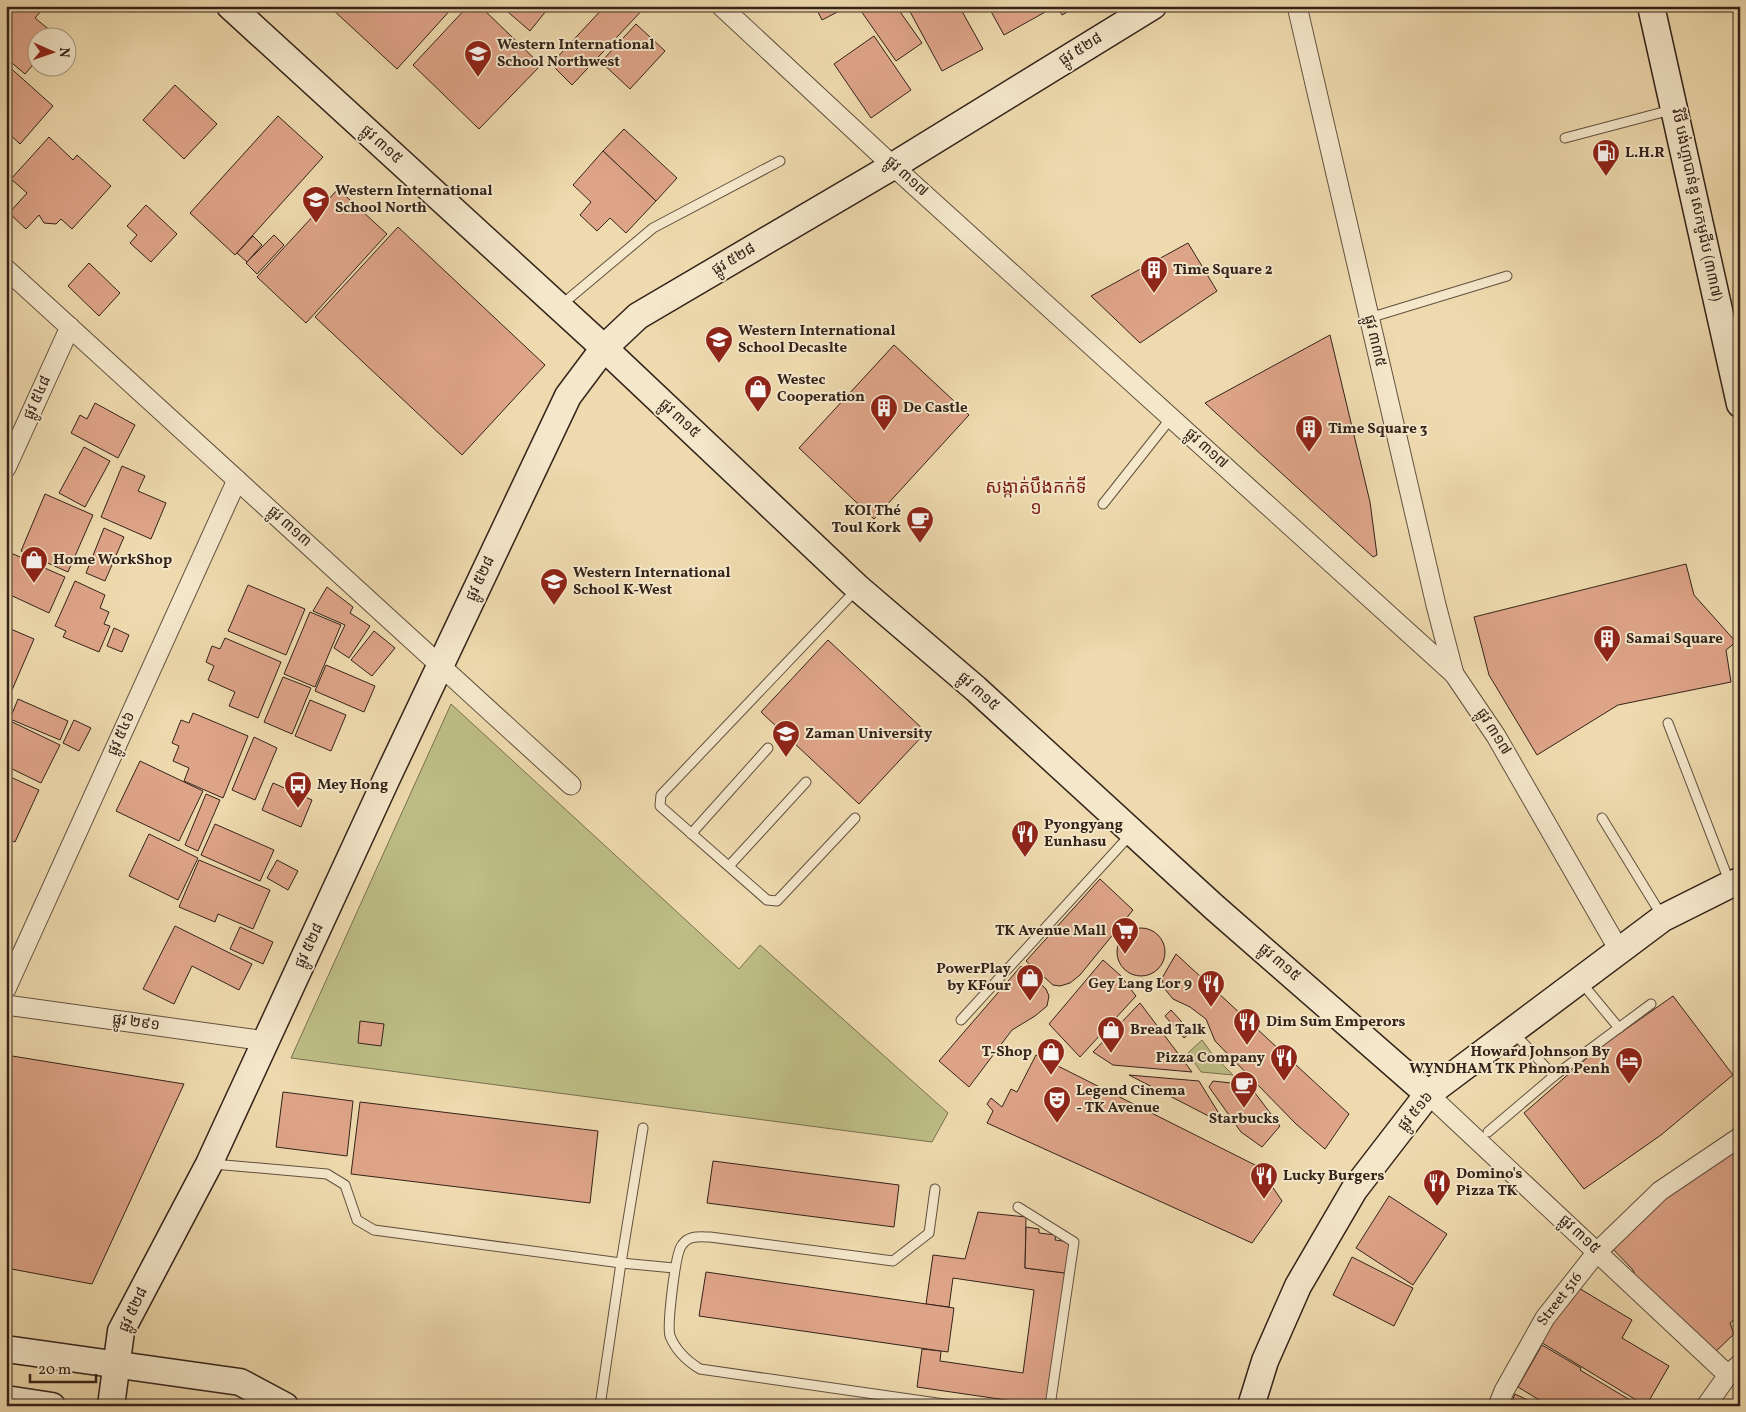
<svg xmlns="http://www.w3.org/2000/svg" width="1746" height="1412" font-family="Vollkorn,'Noto Sans Khmer',serif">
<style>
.green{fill:#bebe86;stroke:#797050}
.building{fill:#dea488;stroke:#34231a}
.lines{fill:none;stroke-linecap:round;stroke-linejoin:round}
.lane-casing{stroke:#62513f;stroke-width:11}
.street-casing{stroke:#62513f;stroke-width:21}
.secondary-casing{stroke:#34231a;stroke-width:29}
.lane{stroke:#f4e7ca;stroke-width:9}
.street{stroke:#f4e7ca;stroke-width:19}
.secondary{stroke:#f4e7ca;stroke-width:26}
.labels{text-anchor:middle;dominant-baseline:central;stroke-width:4;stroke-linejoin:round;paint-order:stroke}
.poi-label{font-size:15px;font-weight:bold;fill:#34231a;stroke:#f4e7ca;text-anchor:start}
.street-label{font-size:15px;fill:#34231a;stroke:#f4e7ca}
.quarter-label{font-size:18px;fill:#7a1f14;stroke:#f4e7ca}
</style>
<rect width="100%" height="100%" fill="#eedaae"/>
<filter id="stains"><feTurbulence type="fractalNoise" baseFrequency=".004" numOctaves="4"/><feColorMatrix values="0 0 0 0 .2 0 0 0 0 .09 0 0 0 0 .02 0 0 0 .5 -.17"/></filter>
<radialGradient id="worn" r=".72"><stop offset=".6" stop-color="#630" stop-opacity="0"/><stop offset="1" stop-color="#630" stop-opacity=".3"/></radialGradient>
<g class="green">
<path d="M451,704l288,265 21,-24 188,168 -16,29 -641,-84z"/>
<path d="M1202,1040l11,15 20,20 -32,-3 -13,-19z"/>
</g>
<g class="building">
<path d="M6,6h30l5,5 -6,7 22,18 -19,2v21l-13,15 -19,-16z"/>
<path d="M333,6h121l-57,63 -66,-61z"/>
<path d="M468,6h12l61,59 -62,64 -66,-64z"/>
<path d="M501,6h49l-20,25z"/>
<path d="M605,6h41l-74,79 -21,-21z"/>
<path d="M815,6h34l-27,14z"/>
<path d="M867,6h29l26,37 -26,18 -35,-50z"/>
<path d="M907,6h52l24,43 -41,22z"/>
<path d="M988,6h68l-52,29z"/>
<path d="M1057,6h21l-16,9z"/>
<path d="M636,24l29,27 -35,38 -29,-27z"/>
<path d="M874,36l37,54 -40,28 -37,-54z"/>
<path d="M6,64l47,42 -33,38 -14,-13z"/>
<path d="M175,85l42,39 -33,35 -41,-39z"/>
<path d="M278,116l45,41 -88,98 -45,-42z"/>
<path d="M624,129l53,49 -21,23 -53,-50z"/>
<path d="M49,137l24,23 4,-5 34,31 -39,43 -11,-10 -5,5 -12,-1 -5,-8 -13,14 -17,-16 18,-20 -16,-14z"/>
<path d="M603,151l53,50 -30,32 -16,-15 -13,13 -17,-16 11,-13 -18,-17z"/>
<path d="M338,189l49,45 -81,89 -49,-46z"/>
<path d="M146,205l31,29 -26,28 -21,-19 7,-8 -10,-9z"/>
<path d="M398,227l147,138 -83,90 -147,-138z"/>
<path d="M274,235l10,10 -27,29 -11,-11z"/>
<path d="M253,236l9,9 -15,17 -10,-9z"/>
<path d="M1188,243l29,48 -77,52 -49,-47z"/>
<path d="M89,263l31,30 -21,23 -31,-30z"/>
<path d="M1330,335l40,167 7,53 -4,2 -168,-154z"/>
<path d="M894,345l75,70 -95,104 -75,-71z"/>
<path d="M95,403l40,22 -17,33 -47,-25 9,-18 7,4z"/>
<path d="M84,447l26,14 -25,46 -26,-14z"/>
<path d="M122,466l23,10 -7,15 28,12 -15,36 -50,-22z"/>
<path d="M45,494l48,21 -25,57 -47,-21z"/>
<path d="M104,528l20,9 -19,44 -19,-8z"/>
<path d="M11,553l54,24 -16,36 -43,-20v-29z"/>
<path d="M1686,564l8,31 42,47 -10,8 5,32 -113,23 -81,50 -48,-80 -15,-58z"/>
<path d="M75,581l30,14 -5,13 9,4 -5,12 6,2 -11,26 -36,-15 3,-6 -11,-5z"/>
<path d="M248,585l57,24 -19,46 -58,-24z"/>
<path d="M327,587l26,20 -3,6 20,13 -21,32 -15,-10 11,-23 -32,-14z"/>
<path d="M310,612l31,13 -26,62 -31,-13z"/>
<path d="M6,627l28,12 -22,51 -6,-2z"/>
<path d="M114,628l15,7 -7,17 -15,-6z"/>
<path d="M374,631l21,17 -23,28 -21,-16z"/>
<path d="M225,638l56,24 -23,56 -29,-12 6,-14 -27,-12 6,-14 -8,-4 6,-16 8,3z"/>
<path d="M828,640l98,92 -67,72 -98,-92z"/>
<path d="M326,665l49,21 -11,26 -49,-21z"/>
<path d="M283,677l28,11 -19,46 -28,-12z"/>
<path d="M18,699l50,22 -8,19 -50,-21z"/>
<path d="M310,700l36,15 -15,36 -36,-15z"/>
<path d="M193,713l55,23 -25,62 -39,-17 5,-13 -16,-7 6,-15 -7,-3 9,-23 8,3z"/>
<path d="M6,719l54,26 -19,38 -35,-17z"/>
<path d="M74,720l17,8 -12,23 -16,-8z"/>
<path d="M254,737l23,11 -22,52 -23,-10z"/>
<path d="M140,761l63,30 -24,50 -63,-30z"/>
<path d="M6,775l33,15 -24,52 -9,-4z"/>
<path d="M273,783l39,17 -11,27 -39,-17z"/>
<path d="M206,794l14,6 -22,51 -13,-6z"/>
<path d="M215,824l59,26 -14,31 -59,-26z"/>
<path d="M149,834l49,24 -20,42 -49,-24z"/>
<path d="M199,860l71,30 -17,39 -35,-15 -3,8 -36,-15z"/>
<path d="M277,860l21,11 -10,19 -21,-12z"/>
<path d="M1100,879l33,31 -53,65 -10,8 -10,3 -7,-1 -27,-24z"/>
<path d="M175,926l77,38 -13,26 -47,-24 -18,38 -31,-15z"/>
<path d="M240,927l33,15 -10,22 -33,-15z"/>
<circle cx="1141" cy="952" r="24"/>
<path d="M1176,954l173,160 -24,35 -29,-25 -81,-83 -9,-22 -16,-12 -17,-8 -9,-11 -2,-10z"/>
<path d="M1103,960l17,15 16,21 -56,61 -31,-33z"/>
<path d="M1021,966l25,23 3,7 -2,10 -12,10 -23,14 -43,57 -30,-26z"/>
<path d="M1673,996l60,79 -72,60 -77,54 -60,-76 71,-62z"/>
<path d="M1140,1003l52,69 -79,-7 -20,-13z"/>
<path d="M1171,1010l20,22 -7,6 -19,-22z"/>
<path d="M360,1021l24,3 -3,22 -23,-3z"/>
<path d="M6,1055l178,29 -92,200 -86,-16z"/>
<path d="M1036,1055l223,112 23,34 -30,42 -265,-120 6,-12 -6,-7 4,-6 11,9 9,-18 6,3z"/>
<path d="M1129,1075l70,6 27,44z"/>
<path d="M1213,1081l36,4 31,41 -18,21 -21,-15 -32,-45z"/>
<path d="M283,1092l70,9 -6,55 -71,-9z"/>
<path d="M360,1102l238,29 -8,72 -239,-29z"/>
<path d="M1740,1140v174l-10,9 4,11 -23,22 -75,-79 -3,-7 -25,-26z"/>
<path d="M713,1161l186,24 -5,42 -187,-24z"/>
<path d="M1389,1196l58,38 -34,51 -57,-37z"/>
<path d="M978,1212l48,5 -1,51 40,5 -18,133 -130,-19 5,-38 19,2 -1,10 83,12 11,-83 -81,-12 -4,29 -23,-3 7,-49 32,4z"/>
<path d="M1026,1227l13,2v4l17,2 -1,5 16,2 -6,31 -40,-5z"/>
<path d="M1352,1257l61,31 -19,38 -61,-31z"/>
<path d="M706,1272l248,36 -6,44 -249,-36z"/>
<path d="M1572,1284l60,36 -10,18 47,28 -23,40 -107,-65z"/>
<path d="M1542,1345l39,23 -1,2 60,36h-91l-31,-19z"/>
<path d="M1515,1394l25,12h-30z"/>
</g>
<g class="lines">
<defs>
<g id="lane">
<path d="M1565,138l106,-28"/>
<path d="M560,306l93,-78 127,-67"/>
<path d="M1369,318l138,-42"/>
<path d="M1103,504l68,-86"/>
<path d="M1668,723l61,158"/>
<path d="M855,818l-78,83 -10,-1 -107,-94 1,-11 196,-206"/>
<path d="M1602,818l60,98"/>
<path d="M691,834l77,-86"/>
<path d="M729,866l77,-84"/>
<path d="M1581,982l38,46"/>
<path d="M961,1020l170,-186"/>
<path d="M1513,1032l41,44"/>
<path d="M1488,1132l66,-56 97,-72"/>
<path d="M213,1164l114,10 18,11 12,35 17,10 247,33 53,5"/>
<path d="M935,1189l-6,44 -36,28 -183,-24c-11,0 -21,-2 -28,8 -7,8 -15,81 -12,91 6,15 17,25 30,33l258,37"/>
<path d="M1018,1207l56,35 -24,164"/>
<path d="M600,1406l21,-143 22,-135"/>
</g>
<g id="street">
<path d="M721,6l172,160 561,508 42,62 123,214"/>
<path d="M1297,6l139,599 18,69"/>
<path d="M6,269l565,516"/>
<path d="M6,468l64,-141"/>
<path d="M6,989l231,-509"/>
<path d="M6,1005l260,36"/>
<path d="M1428,1094l300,281"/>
<path id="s1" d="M1498,1406l6,-15 41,-73 52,-66 63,-61 80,-54"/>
<path d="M1706,1406l22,-31 12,-11"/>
</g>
<g id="secondary">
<path d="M230,6l374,342 254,240 118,101 238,218 214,187"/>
<path d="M1651,6l89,398"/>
<path d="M6,1349l234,33 45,24"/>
<path d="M6,1399l46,7"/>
<path d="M111,1406l10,-75 88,-167 178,-386 181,-382 36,-48 34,-32 255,-150 260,-160"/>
<path d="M1251,1406l14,-45 33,-75 56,-96 74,-96 235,-176 68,-34 9,-3"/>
</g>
</defs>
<use href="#lane" class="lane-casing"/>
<use href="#street" class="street-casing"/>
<use href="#secondary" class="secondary-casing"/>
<use href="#lane" class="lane"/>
<use href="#street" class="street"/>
<use href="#secondary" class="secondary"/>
</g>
<defs>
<symbol id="school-pin" viewBox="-11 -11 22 30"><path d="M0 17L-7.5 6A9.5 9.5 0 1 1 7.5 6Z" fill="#8f2418" stroke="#f4e7ca"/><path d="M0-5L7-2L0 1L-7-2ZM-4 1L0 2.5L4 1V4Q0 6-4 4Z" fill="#fff"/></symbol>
<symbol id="fuel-pin" viewBox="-11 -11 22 30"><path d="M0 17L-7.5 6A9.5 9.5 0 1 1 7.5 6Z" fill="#8f2418" stroke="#f4e7ca"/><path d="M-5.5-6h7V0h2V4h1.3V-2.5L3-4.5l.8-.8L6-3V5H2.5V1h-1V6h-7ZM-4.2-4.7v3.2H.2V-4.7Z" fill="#fff"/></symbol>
<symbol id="building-pin" viewBox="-11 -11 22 30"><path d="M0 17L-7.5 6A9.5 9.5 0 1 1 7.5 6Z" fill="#8f2418" stroke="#f4e7ca"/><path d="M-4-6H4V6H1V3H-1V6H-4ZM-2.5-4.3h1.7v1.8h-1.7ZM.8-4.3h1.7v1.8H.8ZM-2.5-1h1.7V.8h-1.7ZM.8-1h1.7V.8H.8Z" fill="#fff"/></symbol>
<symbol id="shop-pin" viewBox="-11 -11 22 30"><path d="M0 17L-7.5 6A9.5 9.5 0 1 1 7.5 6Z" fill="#8f2418" stroke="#f4e7ca"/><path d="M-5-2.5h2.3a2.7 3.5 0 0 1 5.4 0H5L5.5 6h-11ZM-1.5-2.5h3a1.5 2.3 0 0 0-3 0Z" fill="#fff"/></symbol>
<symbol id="cafe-pin" viewBox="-11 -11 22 30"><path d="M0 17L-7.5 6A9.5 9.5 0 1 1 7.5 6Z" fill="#8f2418" stroke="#f4e7ca"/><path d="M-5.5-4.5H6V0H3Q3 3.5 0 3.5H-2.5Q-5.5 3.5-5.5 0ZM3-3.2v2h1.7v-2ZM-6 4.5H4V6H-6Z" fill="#fff"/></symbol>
<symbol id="university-pin" viewBox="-11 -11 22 30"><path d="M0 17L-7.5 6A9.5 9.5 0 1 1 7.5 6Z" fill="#8f2418" stroke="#f4e7ca"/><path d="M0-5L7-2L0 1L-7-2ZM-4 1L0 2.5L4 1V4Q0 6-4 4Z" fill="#fff"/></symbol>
<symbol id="bus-pin" viewBox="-11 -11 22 30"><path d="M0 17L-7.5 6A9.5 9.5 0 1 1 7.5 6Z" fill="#8f2418" stroke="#f4e7ca"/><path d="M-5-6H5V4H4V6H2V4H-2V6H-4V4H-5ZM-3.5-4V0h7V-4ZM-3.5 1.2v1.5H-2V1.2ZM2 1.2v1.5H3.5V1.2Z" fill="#fff"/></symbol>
<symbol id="restaurant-pin" viewBox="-11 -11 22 30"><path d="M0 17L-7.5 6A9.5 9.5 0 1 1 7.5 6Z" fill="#8f2418" stroke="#f4e7ca"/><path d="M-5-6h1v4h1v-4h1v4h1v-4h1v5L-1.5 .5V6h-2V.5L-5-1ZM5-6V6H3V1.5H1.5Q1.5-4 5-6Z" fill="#fff"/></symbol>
<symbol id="supermarket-pin" viewBox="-11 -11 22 30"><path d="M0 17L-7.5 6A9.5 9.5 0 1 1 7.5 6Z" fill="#8f2418" stroke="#f4e7ca"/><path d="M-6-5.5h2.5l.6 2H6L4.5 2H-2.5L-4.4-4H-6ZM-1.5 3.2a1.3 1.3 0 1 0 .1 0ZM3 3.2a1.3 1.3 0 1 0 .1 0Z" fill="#fff"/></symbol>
<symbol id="hotel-pin" viewBox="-11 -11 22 30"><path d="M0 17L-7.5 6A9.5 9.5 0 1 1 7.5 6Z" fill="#8f2418" stroke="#f4e7ca"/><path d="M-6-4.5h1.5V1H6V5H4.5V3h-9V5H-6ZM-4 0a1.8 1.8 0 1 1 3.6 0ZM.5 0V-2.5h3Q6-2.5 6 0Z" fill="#fff"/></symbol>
<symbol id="theatre-pin" viewBox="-11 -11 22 30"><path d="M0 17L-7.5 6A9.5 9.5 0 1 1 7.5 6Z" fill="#8f2418" stroke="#f4e7ca"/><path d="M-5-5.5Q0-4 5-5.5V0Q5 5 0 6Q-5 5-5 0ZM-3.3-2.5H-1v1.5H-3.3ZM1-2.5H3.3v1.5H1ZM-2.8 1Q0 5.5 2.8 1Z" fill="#fff"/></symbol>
</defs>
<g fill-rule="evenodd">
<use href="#school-pin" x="462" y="38" width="32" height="43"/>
<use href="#fuel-pin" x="1590" y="137" width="32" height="43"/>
<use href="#school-pin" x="300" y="184" width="32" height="43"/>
<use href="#building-pin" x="1138" y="254" width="32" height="43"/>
<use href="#school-pin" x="703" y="324" width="32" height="43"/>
<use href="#shop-pin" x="742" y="373" width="32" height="43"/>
<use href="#building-pin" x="868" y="392" width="32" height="43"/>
<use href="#building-pin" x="1293" y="413" width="32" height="43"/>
<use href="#cafe-pin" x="904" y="504" width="32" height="43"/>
<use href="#shop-pin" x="18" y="544" width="32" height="43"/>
<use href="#school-pin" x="538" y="566" width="32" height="43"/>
<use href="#building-pin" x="1591" y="623" width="32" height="43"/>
<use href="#university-pin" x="770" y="718" width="32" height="43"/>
<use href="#bus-pin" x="282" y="769" width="32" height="43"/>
<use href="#restaurant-pin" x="1009" y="818" width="32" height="43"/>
<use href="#supermarket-pin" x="1109" y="915" width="32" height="43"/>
<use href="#shop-pin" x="1014" y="962" width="32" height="43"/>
<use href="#restaurant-pin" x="1195" y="968" width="32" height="43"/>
<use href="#restaurant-pin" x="1231" y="1006" width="32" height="43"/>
<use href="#shop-pin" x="1095" y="1014" width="32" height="43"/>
<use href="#shop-pin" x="1035" y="1036" width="32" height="43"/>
<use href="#restaurant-pin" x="1268" y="1042" width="32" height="43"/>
<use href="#hotel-pin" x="1613" y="1045" width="32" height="43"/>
<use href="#cafe-pin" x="1228" y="1069" width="32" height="43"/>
<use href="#theatre-pin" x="1041" y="1084" width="32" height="43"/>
<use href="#restaurant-pin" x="1248" y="1160" width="32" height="43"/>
<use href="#restaurant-pin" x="1421" y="1167" width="32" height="43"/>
</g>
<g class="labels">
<g class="poi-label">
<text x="497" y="45">Western International<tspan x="497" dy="17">School Northwest</tspan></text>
<text x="1625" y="153">L.H.R</text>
<text x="335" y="191">Western International<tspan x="335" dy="17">School North</tspan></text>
<text x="1173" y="270">Time Square 2</text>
<text x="738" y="331">Western International<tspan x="738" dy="17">School Decaslte</tspan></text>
<text x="777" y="380">Westec<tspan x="777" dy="17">Cooperation</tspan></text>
<text x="903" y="408">De Castle</text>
<text x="1328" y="429">Time Square 3</text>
<text x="901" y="511" text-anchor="end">KOI Thé<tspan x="901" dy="17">Toul Kork</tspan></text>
<text x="53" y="560">Home WorkShop</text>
<text x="573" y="573">Western International<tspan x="573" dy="17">School K-West</tspan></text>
<text x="1626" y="639">Samai Square</text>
<text x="805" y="734">Zaman University</text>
<text x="317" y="785">Mey Hong</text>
<text x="1044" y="825">Pyongyang<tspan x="1044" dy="17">Eunhasu</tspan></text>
<text x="1106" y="931" text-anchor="end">TK Avenue Mall</text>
<text x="1011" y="969" text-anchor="end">PowerPlay<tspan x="1011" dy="17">by KFour</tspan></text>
<text x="1192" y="984" text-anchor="end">Gey Lang Lor 9</text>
<text x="1266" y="1022">Dim Sum Emperors</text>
<text x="1130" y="1030">Bread Talk</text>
<text x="1032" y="1052" text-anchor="end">T-Shop</text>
<text x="1610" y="1052" text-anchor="end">Howard Johnson By<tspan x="1610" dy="17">WYNDHAM TK Phnom Penh</tspan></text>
<text x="1265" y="1058" text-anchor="end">Pizza Company</text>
<text x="1076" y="1091">Legend Cinema<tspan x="1076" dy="17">- TK Avenue</tspan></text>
<text x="1244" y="1119" text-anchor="middle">Starbucks</text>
<text x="1456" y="1174">Domino's<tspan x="1456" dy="17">Pizza TK</tspan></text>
<text x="1283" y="1176">Lucky Burgers</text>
</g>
<g class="street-label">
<text transform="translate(1081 50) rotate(-32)">ផ្លូវ ៥២៨</text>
<text transform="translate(381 145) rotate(42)">ផ្លូវ ៣១៥</text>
<text transform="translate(906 177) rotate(42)">ផ្លូវ ៣១៧</text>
<text transform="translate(1696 205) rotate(78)">វិថី បង់ហ្គាបាន់ឌូ សេកមូជីប (៣៣៧)</text>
<text transform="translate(734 260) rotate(-31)">ផ្លូវ ៥២៨</text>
<text transform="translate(1374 341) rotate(77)">ផ្លូវ ៣៣៥</text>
<text transform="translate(38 398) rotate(-66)">ផ្លូវ ៥៤៨</text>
<text transform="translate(679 419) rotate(43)">ផ្លូវ ៣១៥</text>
<text transform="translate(1206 449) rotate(42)">ផ្លូវ ៣១៧</text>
<text transform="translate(289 527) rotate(42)">ផ្លូវ ៣១៣</text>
<text transform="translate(481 579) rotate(-65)">ផ្លូវ ៥២៨</text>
<text transform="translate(978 692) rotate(42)">ផ្លូវ ៣១៥</text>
<text transform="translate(1493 732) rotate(58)">ផ្លូវ ៣១៧</text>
<text transform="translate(122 734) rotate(-66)">ផ្លូវ ៥៤៦</text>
<text transform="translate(310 946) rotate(-65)">ផ្លូវ ៥២៨</text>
<text transform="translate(1279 963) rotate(41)">ផ្លូវ ៣១៥</text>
<text transform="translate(136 1023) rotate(8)">ផ្លូវ ២៩១</text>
<text transform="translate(1416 1112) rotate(-50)">ផ្លូវ ៥១៦</text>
<text transform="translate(1579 1235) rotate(43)">ផ្លូវ ៣១៥</text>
<text stroke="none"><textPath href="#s1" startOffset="124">Street 516</textPath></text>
<text transform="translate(134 1310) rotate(-65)">ផ្លូវ ៥២៨</text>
</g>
<g class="quarter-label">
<text x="1036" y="488">សង្កាត់បឹងកក់ទី<tspan x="1036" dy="21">១</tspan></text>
</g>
</g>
<rect width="1746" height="1412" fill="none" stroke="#eedaae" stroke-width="25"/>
<rect x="8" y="8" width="1731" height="1397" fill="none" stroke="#34231a" stroke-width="2.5"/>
<rect x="12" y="12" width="1721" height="1387" fill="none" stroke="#34231a"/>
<g transform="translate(52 52) rotate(92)"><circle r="24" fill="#f4e7ca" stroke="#a79984"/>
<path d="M0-4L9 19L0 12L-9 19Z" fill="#8f2418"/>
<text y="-8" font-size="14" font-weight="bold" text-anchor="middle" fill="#34231a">N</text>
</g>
<path d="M30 1374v8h66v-8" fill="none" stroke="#34231a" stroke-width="2.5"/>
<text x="38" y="1374" font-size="15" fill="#34231a" stroke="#f4e7ca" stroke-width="4" paint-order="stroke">20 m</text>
<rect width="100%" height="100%" filter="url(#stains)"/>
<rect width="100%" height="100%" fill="url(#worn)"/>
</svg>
